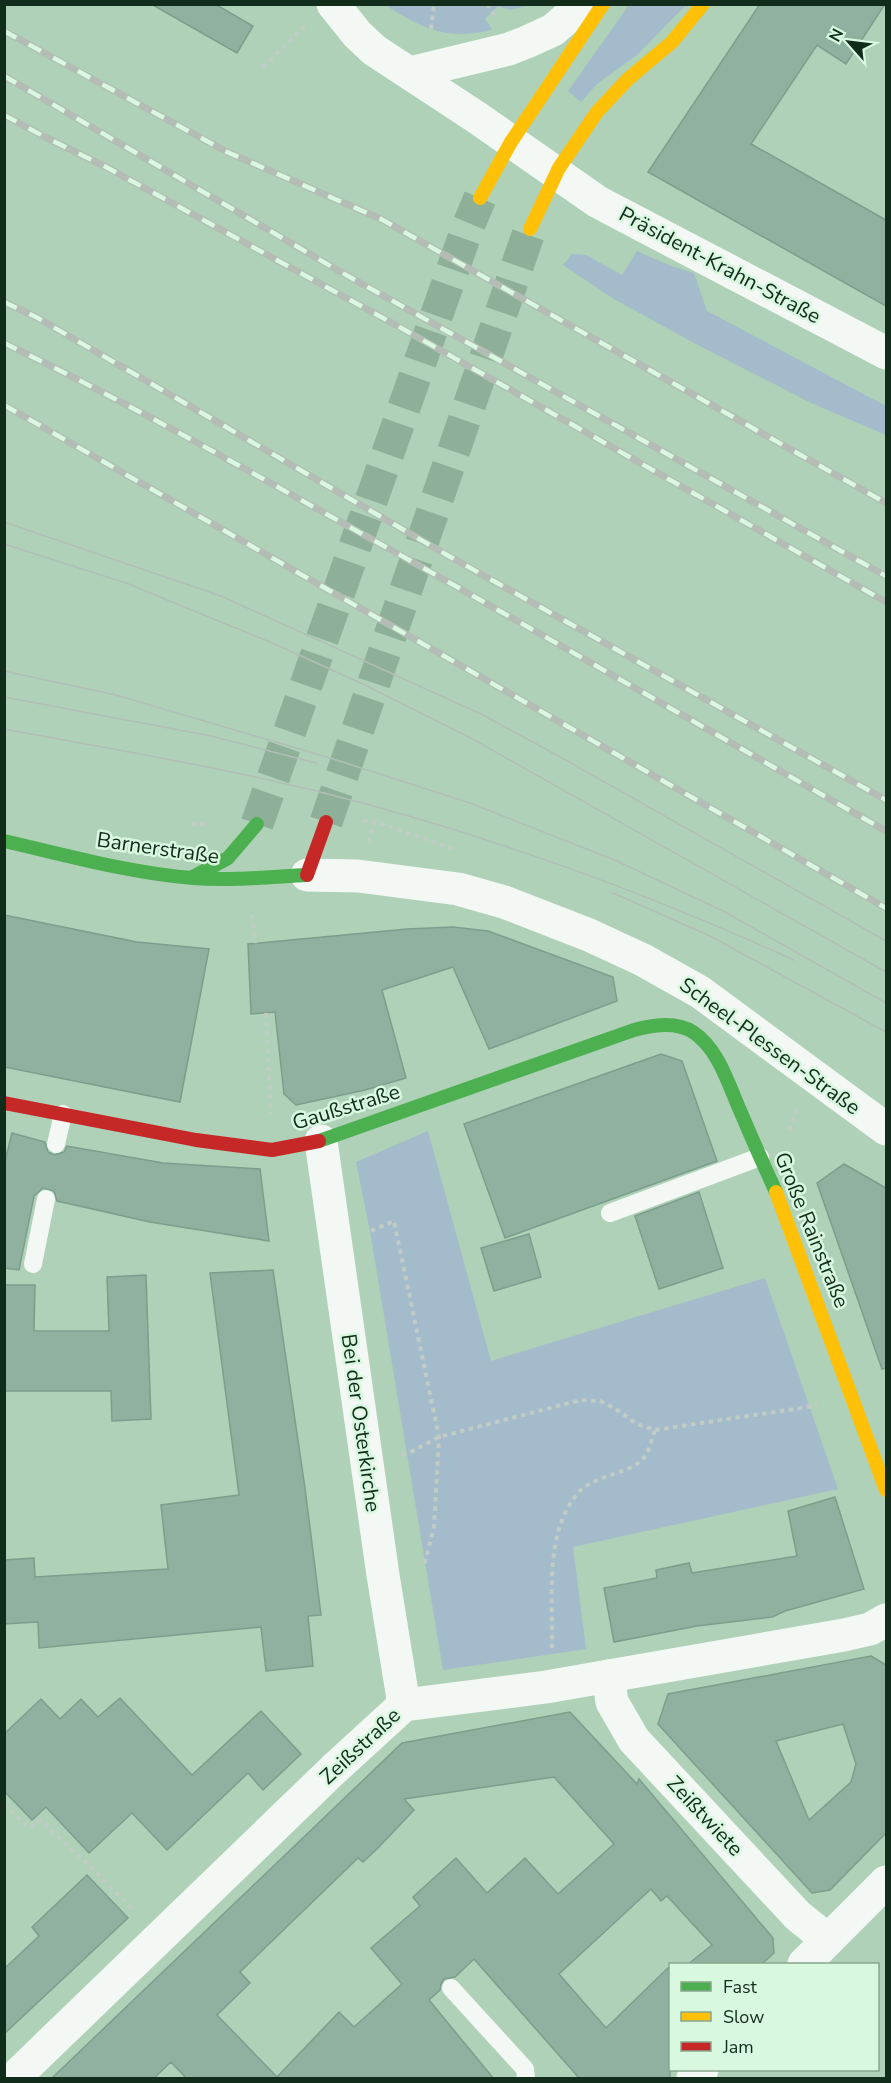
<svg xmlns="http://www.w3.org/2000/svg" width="891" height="2083" font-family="'Nunito Sans',sans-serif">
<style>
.green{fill:#a4bbcb}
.building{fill:#90b1a0;stroke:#7c9e8d;stroke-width:1.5;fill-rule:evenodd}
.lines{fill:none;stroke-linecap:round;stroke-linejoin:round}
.secondary-tunnel{stroke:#8fb098;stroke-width:33;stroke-dasharray:33 16;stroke-linecap:butt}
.path{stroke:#c1ccc4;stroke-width:4;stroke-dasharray:4.5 4.5;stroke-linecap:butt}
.lane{stroke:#f3f8f4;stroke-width:18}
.street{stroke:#f3f8f4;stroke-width:33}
.fast{stroke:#4caf50;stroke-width:14}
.slow{stroke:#ffc107;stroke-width:14}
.jam{stroke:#c62828;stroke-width:14}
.tram{stroke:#b3bdb5;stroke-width:1.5}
.rail-casing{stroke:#b3bdb5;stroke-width:7}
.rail{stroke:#d8f8df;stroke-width:4.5;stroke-dasharray:14;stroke-linecap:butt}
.labels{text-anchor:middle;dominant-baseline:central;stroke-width:5;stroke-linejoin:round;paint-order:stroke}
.street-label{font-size:21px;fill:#112c1a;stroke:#d8f8df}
</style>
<rect width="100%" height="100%" fill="#aed1b7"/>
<g class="green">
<path d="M386,5h144l-19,5 -13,-4 -13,13 7,10c-5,3 -11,3 -18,4 -33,5 -62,-10 -88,-28z"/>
<path d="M629,5h57l-49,50 -40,29 -16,18 -13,-11z"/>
<path d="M637,251l34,15 23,7 13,38 179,95v29l-75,-32 -117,-60 -80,-44 -51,-34 9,-11 14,1 36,20z"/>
<path d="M428,1131l63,230 274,-83 73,211 -265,58 13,102 -143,21 -73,-439 -14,-69z"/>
</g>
<g class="building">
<path d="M151,4h64l38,22 -16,27z"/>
<path d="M760,4h125l-39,60 -29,-19 -66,99 135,76v86l-238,-134z"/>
<path d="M4,915l133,27 72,7 -29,153 -176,-35z"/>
<path d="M453,927l35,4 125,46 4,24 -128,48 -36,-82 -71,23 24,88 -41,12 -69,15 -12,-11 -9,-82 -24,2 -3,-70 159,-15z"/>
<path d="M661,1054l21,7 35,100 -212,77 -41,-114z"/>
<path d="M12,1133l33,9 3,10 6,3 10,-3 3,-6 96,17 97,6 9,72 -119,-19 -93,-21 -3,-10 -11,-3 -9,8 -15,74 -15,-2v-103z"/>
<path d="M844,1164l42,24v180l-4,1 -65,-186z"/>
<path d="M699,1192l24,76 -64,21 -24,-73z"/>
<path d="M529,1234l12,43 -47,14 -13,-43z"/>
<path d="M273,1270l32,218 16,127 -13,1 5,50 -47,5 -5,-44 -222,21 -1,-26 -34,2v-64l30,-2 1,19 133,-8 -7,-64 78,-10 -29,-222z"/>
<path d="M146,1275l5,144 -39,2 -1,-30h-107v-106h31l-1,46h75l-2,-54z"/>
<path d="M835,1497l29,92 -79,22 -13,6 -75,9 -83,16 -10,-54 53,-10 -1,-8 33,-7 3,10 105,-17 -9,-45z"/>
<path d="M871,1656l15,9v168l-56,57 -18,3 -154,-169 10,-30zM843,1724l13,40 -5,18 -42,38 -33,-79z"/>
<path d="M120,1698l72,77 69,-64 40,43 -38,36 -15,-17 -81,77 -35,-37 -43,40 -43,-46 -14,13 -28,-29v-57l37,-35 19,20 21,-20 17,18z"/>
<path d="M570,1712l67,72 2,-5 134,159 1,15 -13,12h-74l25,-20 -45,-49 -6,5 -10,-12 -92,85 47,54 64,-62v113h-90l-106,-120 -19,18 -11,2 -3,5 -1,6 -11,10 65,79h-307l-16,-17 -18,17h-102l351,-336zM554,1777l60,67 -56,50 -33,-36 -38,35 -31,-35 -43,39 7,9 -49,42 31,36 -48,43 -15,-15 -62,65 -60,-62 33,-32 -10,-11 118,-114 5,4 15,-14 36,-38 -10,-11z"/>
<path d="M87,1875l41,43 -124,116v-65l35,-33 -7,-9z"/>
</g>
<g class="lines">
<g class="secondary-tunnel">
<path d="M326,822l204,-593"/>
<path d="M257,824l210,-595 13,-31"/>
</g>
<g class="path">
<path d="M487,4l8,12"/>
<path d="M431,29l3,-25"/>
<path d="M263,67l42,-41"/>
<path d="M363,821h11l79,28"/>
<path d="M191,824h17"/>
<path d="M368,842l6,-21"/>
<path d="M252,915l4,28"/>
<path d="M266,1013l5,101"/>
<path d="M789,1130l8,-21"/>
<path d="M371,1231l23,-10 45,216 -5,90 -9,35 -7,2"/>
<path d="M402,1454h5l32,-17 142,-37 19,1 16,8 21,15 18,6 153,-23 9,-3"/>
<path d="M552,1648c1,-49 -8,-116 26,-155 18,-20 54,-18 67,-37 5,-8 7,-17 10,-26"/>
<path d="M4,1804l25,24 11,-8 53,49 41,42"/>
</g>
<g class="lane">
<path d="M56,1144l7,-30"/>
<path d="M610,1213l150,-56"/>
<path d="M33,1264l13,-65"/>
<path d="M451,1988l74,81 1,9"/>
</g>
<g class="street">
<path d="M333,4l24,30 17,16 102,67 122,85 288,151"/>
<path d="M410,73l99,-24 20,-8 24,-11 30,-26"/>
<path d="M307,875l51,1 100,13 46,13 85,33 54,25 57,32 186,137"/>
<path d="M321,1141l62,434 21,130"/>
<path d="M608,1676l4,26 22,38 164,176 30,24"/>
<path d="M804,1964l82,-82"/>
<path d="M14,2078l319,-308 71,-65 142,-18 298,-52 26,-6 16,-9"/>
<path d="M693,2078l9,-8"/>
</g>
<g class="fast">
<path d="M4,841c62,14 125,32 189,37 38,3 76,-1 114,-3"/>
<path d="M193,877l35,-19 29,-34"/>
<path d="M319,1141l315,-111c19,-5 41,-9 59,2 27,18 36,55 49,83 11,26 22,51 34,77"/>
</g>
<g class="slow">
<path d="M480,198l31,-56 92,-138"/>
<path d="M530,229l29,-61 38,-56 31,-33 44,-37 31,-38"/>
<path d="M776,1192l110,298"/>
</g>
<g class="jam">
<path d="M307,875l19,-53"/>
<path d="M4,1103l192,37 76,10 47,-9"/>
</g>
<g class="tram">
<path d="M4,522l217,74 260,118 74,40 331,187"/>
<path d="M4,544l122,39 151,62 90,41 102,51 417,235"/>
<path d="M4,671l112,24 214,63 140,45 147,58 108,51 161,91"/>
<path d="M4,697l207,39 105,27"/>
<path d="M4,729c107,20 215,38 320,64 162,41 319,98 470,167"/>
<path d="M613,893l97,43 176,96"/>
</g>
<defs>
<g id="rail">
<path d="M4,31l223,121 154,67 505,284"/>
<path d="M4,76l335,195 547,305"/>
<path d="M4,115l41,22 61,30 290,158 490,277"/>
<path d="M4,302l32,15 411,238 439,245"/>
<path d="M4,343c127,61 248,130 371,198 171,95 341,194 511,290"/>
<path d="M4,405l882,503"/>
</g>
</defs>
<use href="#rail" class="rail-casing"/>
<use href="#rail" class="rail"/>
</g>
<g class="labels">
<g class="street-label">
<text transform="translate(720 265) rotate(28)">Präsident-Krahn-Straße</text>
<text transform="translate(158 848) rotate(8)">Barnerstraße</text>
<text transform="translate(770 1046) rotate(36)">Scheel-Plessen-Straße</text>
<text transform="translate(346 1107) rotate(-17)">Gaußstraße</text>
<text transform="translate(812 1230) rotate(68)">Große Rainstraße</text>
<text transform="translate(361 1423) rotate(82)">Bei der Osterkirche</text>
<text transform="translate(360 1746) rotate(-43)">Zeißstraße</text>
<text transform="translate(705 1816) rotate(47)">Zeißtwiete</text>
</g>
</g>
<rect width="891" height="2083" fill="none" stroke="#112c1a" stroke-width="12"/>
<rect x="669" y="1963" width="210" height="108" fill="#d8f8df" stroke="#88a690" stroke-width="1.5"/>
<rect x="681" y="1982" width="30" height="9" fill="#4caf50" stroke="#88a690" stroke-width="1.5"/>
<text x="723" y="1993" font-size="18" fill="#112c1a">Fast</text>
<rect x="681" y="2012" width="30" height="9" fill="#ffc107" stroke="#88a690" stroke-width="1.5"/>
<text x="723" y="2023" font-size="18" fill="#112c1a">Slow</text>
<rect x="681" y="2042" width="30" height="9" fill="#c62828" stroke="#88a690" stroke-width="1.5"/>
<text x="723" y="2053" font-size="18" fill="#112c1a">Jam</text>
<g transform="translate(849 42) rotate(298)" stroke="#d8f8df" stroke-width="4.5" paint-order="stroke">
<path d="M0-4.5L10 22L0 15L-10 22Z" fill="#112c1a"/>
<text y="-9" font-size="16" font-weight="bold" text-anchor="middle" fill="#112c1a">N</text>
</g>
</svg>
